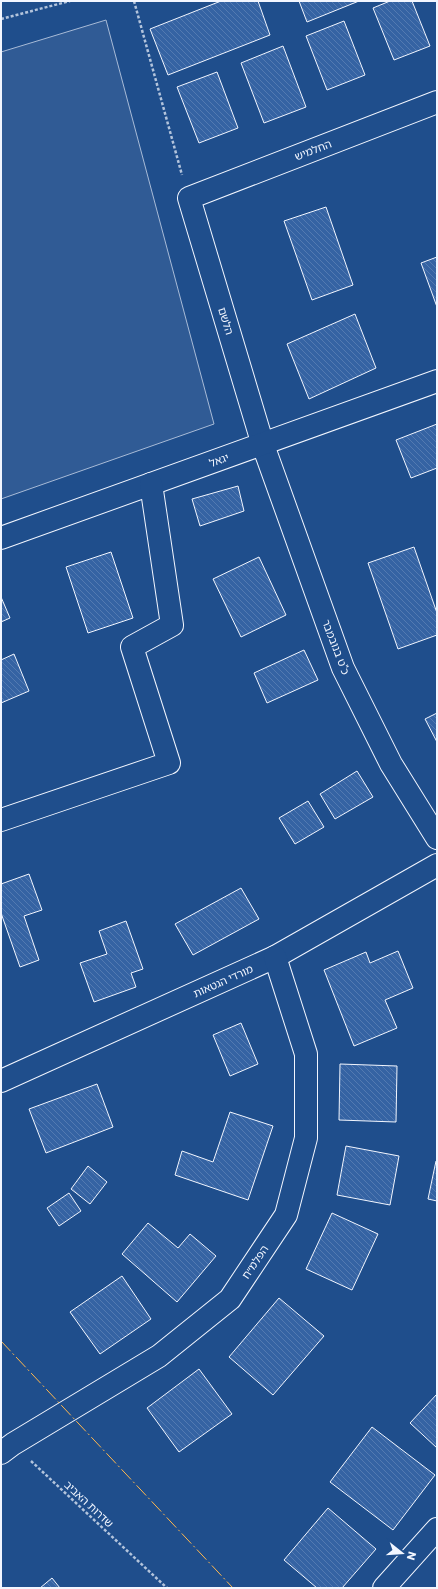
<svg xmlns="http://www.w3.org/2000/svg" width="438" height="1589" font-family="Poppins,'Noto Sans Hebrew',sans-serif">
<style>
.built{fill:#305b95;stroke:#a8bbd7}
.building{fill:url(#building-back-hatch);stroke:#f2f6ff}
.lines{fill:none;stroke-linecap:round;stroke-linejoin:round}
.minor-casing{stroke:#f2f6ff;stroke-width:24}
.tertiary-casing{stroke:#f2f6ff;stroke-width:24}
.path{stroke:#b3c4dc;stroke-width:2.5;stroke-dasharray:3 2;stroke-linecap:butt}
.minor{stroke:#1f4e8c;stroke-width:22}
.tertiary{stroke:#1f4e8c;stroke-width:22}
.power{stroke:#ffb74d;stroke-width:1;stroke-dasharray:14 3 2 3;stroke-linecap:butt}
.labels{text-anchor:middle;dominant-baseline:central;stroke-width:3;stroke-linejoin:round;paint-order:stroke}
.street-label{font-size:11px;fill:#f2f6ff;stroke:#1f4e8c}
</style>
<defs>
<pattern id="building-back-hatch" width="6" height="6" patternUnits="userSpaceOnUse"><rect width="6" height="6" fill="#3563a3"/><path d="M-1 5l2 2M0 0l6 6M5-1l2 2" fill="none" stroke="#537ab1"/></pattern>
</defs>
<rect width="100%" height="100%" fill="#1f4e8c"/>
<path class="built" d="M106,20l108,404 -213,75v-447z"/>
<g class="building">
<path d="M221,1h37l12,34 -102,40 -18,-46z"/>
<path d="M299,1h60l-52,21z"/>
<path d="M390,1h22l18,45 -36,14 -21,-52z"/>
<path d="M344,21l21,54 -38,15 -21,-54z"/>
<path d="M283,46l23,61 -42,16 -23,-60z"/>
<path d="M217,72l21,56 -39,15 -22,-56z"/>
<path d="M326,207l27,78 -41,15 -28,-79z"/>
<path d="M437,257v50l-16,-44z"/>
<path d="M355,314l21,54 -67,31 -22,-55z"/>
<path d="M437,424v44l-26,10 -15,-38z"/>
<path d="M238,486l6,25 -44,15 -8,-27z"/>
<path d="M414,547l23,66v22l-39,14 -30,-86z"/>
<path d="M111,552l22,66 -45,15 -22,-66z"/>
<path d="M259,557l27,58 -45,22 -28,-58z"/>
<path d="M1,597l9,21 -9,4z"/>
<path d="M304,650l14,30 -51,23 -13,-30z"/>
<path d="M14,654l15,37 -28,12v-43z"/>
<path d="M437,713v29l-12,-23z"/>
<path d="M357,771l16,26 -38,22 -15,-25z"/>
<path d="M308,801l16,26 -29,17 -16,-26z"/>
<path d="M29,874l13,36 -18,6 15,44 -19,7 -19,-54v-29z"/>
<path d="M241,888l18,31 -66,36 -18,-31z"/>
<path d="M126,921l17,48 -12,4 5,14 -42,15 -14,-39 27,-9 -8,-23z"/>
<path d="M398,951l15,37 -28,12 12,28 -43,18 -30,-76 42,-18 4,11z"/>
<path d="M241,1023l17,41 -28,12 -17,-41z"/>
<path d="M340,1064l57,2 -1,56 -57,-2z"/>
<path d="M97,1084l16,43 -67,26 -17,-44z"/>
<path d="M230,1112l43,14 -25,74 -73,-25 7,-24 31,11z"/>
<path d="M346,1146l53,10 -9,49 -53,-10z"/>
<path d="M436,1161l1,1v39l-9,-2z"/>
<path d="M88,1166l19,16 -17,22 -19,-15z"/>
<path d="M69,1193l12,18 -22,15 -12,-18z"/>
<path d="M332,1213l46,21 -26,56 -46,-21z"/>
<path d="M148,1223l30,25 12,-14 26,22 -39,46 -55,-48z"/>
<path d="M122,1276l29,43 -51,35 -30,-42z"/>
<path d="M279,1298l45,38 -51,59 -44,-38z"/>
<path d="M199,1369l33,45 -53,38 -32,-44z"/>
<path d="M437,1394v54l-27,-25z"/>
<path d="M372,1427l63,48 -42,55 -63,-48z"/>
<path d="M328,1508l48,41 -34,39h-25l-33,-28z"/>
<path d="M52,1578l8,10h-20z"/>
</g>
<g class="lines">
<defs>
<g id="minor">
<path d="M437,102l-248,96 74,247 80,223 48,96 46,74"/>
<path d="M1,538l436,-157"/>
<path d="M1,820l168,-57 -37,-116 40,-22 -21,-141"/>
<path d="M1,1081l274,-124 162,-92"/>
<path d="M1,1453l12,-9 146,-88 71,-57 56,-84 20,-77v-84l-31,-97"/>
</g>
<path id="tertiary" d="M384,1588l53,-59"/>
</defs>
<use href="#minor" class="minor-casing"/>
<use href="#tertiary" class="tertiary-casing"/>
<g class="path">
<path d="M134,1l48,174"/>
<path d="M1,19l69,-18"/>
<path d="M31,1461l136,127"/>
</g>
<use href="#minor" class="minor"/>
<use href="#tertiary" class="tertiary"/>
<path class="power" d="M1,1341l232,247"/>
</g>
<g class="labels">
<g class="street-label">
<text transform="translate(313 150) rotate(-21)">החלמיש</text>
<text transform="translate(226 321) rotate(73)">הלשם</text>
<text transform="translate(219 460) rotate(-20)">יגאל</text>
<text transform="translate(336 647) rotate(69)">כ"ט בנובמבר</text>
<text transform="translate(223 981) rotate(-24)">מורדי הגטאות</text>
<text transform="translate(255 1262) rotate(-56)">הפלמ״ח</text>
<text transform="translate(89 1504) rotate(43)">שדרות האביב</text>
</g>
</g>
<rect width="438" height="1589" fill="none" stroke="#f2f6ff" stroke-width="4"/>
<g transform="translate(402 1553) rotate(107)" stroke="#1f4e8c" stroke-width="3" paint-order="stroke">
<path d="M0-3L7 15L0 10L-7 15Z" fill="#f2f6ff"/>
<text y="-6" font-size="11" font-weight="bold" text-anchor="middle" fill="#f2f6ff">N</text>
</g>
</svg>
